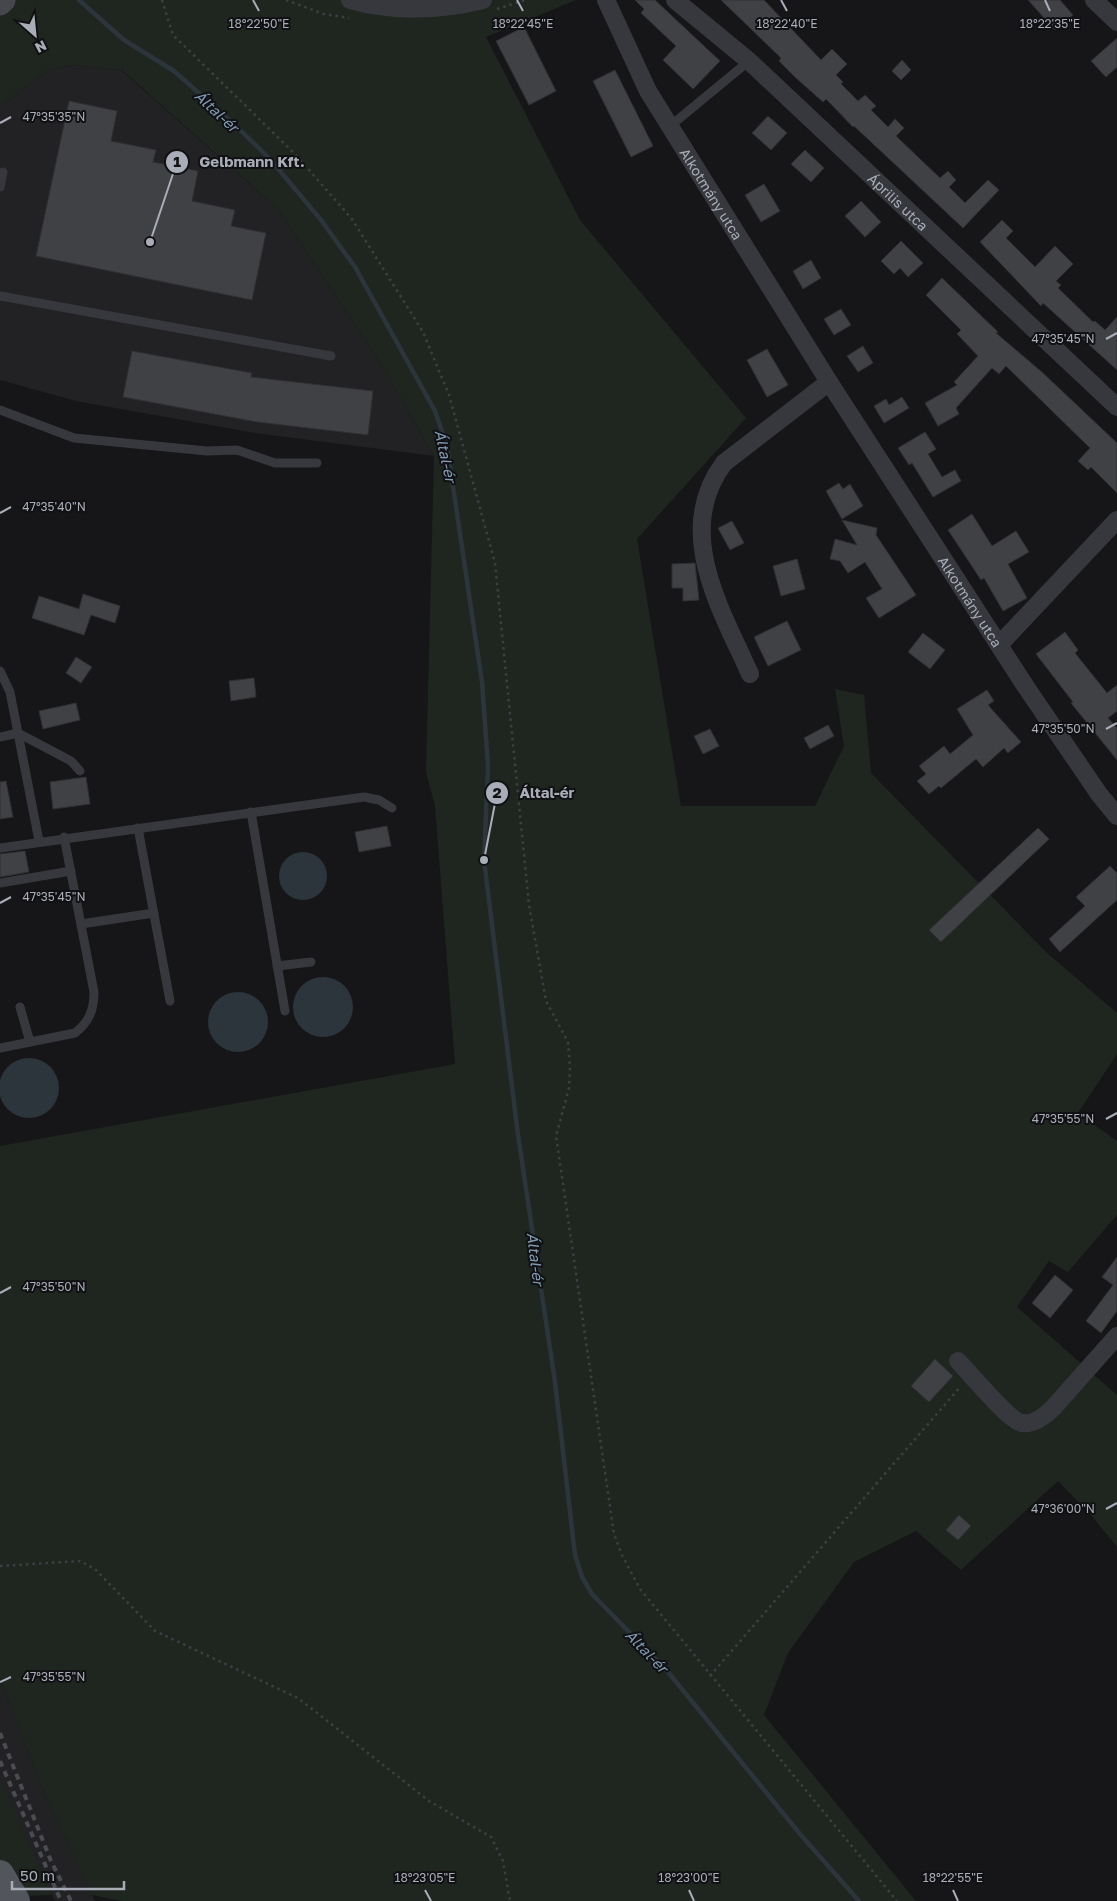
<svg xmlns="http://www.w3.org/2000/svg" width="1117" height="1901" font-family="'Golos Text',sans-serif">
<style>
.built{fill:#222225}
.green{fill:#1e261f}
.water{fill:#2c353c}
.lines{fill:none;stroke-linecap:round;stroke-linejoin:round}
.stream{stroke:#2c353c;stroke-width:4.5}
.building{fill:#404145;stroke:#303034}
.path{stroke:#3d3f44;stroke-width:2.5;stroke-dasharray:2.5 4;stroke-linecap:butt}
.lane{stroke:#37383d;stroke-width:9}
.street{stroke:#37383d;stroke-width:18}
.secondary{stroke:#45474d;stroke-width:25}
.primary{stroke:#53555c;stroke-width:28}
.rail{stroke:#4a4c52;stroke-width:4;stroke-dasharray:6 5;stroke-linecap:butt}
.ticks{fill:none;stroke:#a8adb8;stroke-width:2}
.labels{text-anchor:middle;dominant-baseline:central;stroke-width:4;stroke-linejoin:round;paint-order:stroke}
.street-label{font-size:14px;fill:#a8adb8;stroke:#111113}
.water-label{font-size:15px;font-style:italic;fill:#7f9bb3;stroke:#111113}
.ticks-label{font-size:12px;text-anchor:middle;fill:#a8adb8;stroke:#111113;stroke-width:4;stroke-linejoin:round;paint-order:stroke}
.leader{fill:none;stroke:#a8adb8;stroke-width:2}
.callout-dot{fill:#a8adb8;stroke:#111113;stroke-width:2}
.mark-label{font-size:15px;text-anchor:middle;font-weight:bold;fill:#111}
.callout-label{font-size:15px;text-anchor:middle;font-weight:bold;fill:#a8adb8;stroke:#111113;stroke-width:4;stroke-linejoin:round;paint-order:stroke}
</style>
<rect width="100%" height="100%" fill="#161618"/>
<g class="built">
<path d="M70,65l51,5 156,138 102,153 55,95 -179,-23 -179,-32 -76,-21v-274l48,-36z"/>
<path d="M0,1679l44,114 51,108h-40l-43,-92 -12,-31z"/>
</g>
<g class="green">
<path d="M0,0h576l-90,37 94,183 166,198 -109,121 44,267h134l29,-60 -9,-57 29,6 7,78 175,179 71,61v41l-39,59 39,28v74l-49,57 -19,-11 -32,46 100,88v152l-26,-32 -33,-34 -97,89 -45,-39 -62,31 -66,91 -24,62 152,186h-794l-30,-6 -48,-102 -44,-114v-533l455,-82 -20,-258 -9,-34 8,-316 -55,-95 -102,-153 -155,-138 -52,-5 -22,5 -48,36z"/>
<path d="M0,1778l52,117 -52,2z"/>
</g>
<g class="water">
<circle cx="303" cy="876" r="24"/>
<circle cx="323" cy="1007" r="30"/>
<circle cx="238" cy="1022" r="30"/>
<circle cx="29" cy="1088" r="30"/>
</g>
<g class="lines">
<path class="stream" d="M79,0l45,40 50,31 62,55 34,33 51,61 34,47 80,144 12,35 35,236 6,84 -4,94 34,275 37,247 20,173 7,22 10,17 76,78 132,162 59,67"/>
</g>
<g class="building">
<path d="M635,0h20l65,61 -27,28 -30,-29 13,-14 -35,-33 3,-4z"/>
<path d="M721,0h43l57,60 11,-11 15,15 -11,11 7,7 -2,2 17,17 7,-6 11,11 -5,4 17,17 7,-8 9,9 -8,8 44,42 8,-7 8,9 -7,7 16,16 23,-23 11,10 -36,38 -109,-102 -1,1 -27,-28 -3,3 -27,-24 -17,-17 2,-3z"/>
<path d="M1028,0h32l13,15 -18,15z"/>
<path d="M524,27l32,64 -27,14 -33,-64z"/>
<path d="M1117,38v29l-11,10 -15,-16z"/>
<path d="M902,60l9,10 -10,10 -9,-9z"/>
<path d="M615,70l38,76 -22,11 -38,-76z"/>
<path d="M69,101l48,10 -6,30 45,9 -3,12 45,9 -6,30 43,9 -4,16 35,7 -14,67 -216,-44z"/>
<path d="M768,116l19,17 -16,17 -19,-17z"/>
<path d="M805,150l19,18 -13,14 -20,-18z"/>
<path d="M764,184l16,27 -19,11 -16,-27z"/>
<path d="M861,201l20,21 -16,15 -20,-21z"/>
<path d="M1002,220l11,11 -7,7 29,29 20,-21 18,18 -17,17 5,4 -3,3 35,34 2,-1 10,9 12,-13v53l-74,-67 -2,3 -61,-64z"/>
<path d="M901,241l22,22 -15,14 -8,-9 -6,6 -13,-13z"/>
<path d="M811,260l10,18 -18,11 -10,-18z"/>
<path d="M942,278l56,54 -2,1 47,40 74,70v50l-26,-26 -3,3 -10,-9 12,-13 -84,-82 -7,8 -7,-6 -36,40 3,6 -21,12 -13,-23 32,-18 -3,-3 24,-26 -21,-22 4,-4 -35,-35z"/>
<path d="M841,309l10,16 -17,10 -10,-16z"/>
<path d="M863,346l10,17 -15,9 -11,-16z"/>
<path d="M767,349l21,36 -21,12 -20,-37z"/>
<path d="M132,351l120,22 -1,4 122,14 -5,44 -111,-13 -134,-25z"/>
<path d="M902,397l7,11 -25,15 -10,-17 12,-7 3,6z"/>
<path d="M925,432l11,17 -8,5 14,23 13,-7 6,11 -28,16 -21,-34 -3,2 -11,-17z"/>
<path d="M839,483l4,6 7,-5 13,22 -21,13 -16,-28z"/>
<path d="M972,514l20,32 24,-15 13,21 -21,12 19,34 -24,13 -19,-33 -3,2 -33,-50z"/>
<path d="M842,520l35,8 -1,7 40,60 -37,23 -13,-20 16,-9 -17,-27 -17,11 -8,-12 -10,-2 5,-20 22,6z"/>
<path d="M732,521l12,22 -14,7 -12,-22z"/>
<path d="M797,559l8,30 -24,7 -8,-30z"/>
<path d="M695,563l4,37 -16,1v-13h-11v-24z"/>
<path d="M83,594l37,12 -5,17 -24,-8 -7,20 -52,-17 7,-22 40,13z"/>
<path d="M787,621l14,29 -33,16 -14,-29z"/>
<path d="M1065,632l13,18 -3,3 32,40 10,-8v26l-9,7 9,10v32l-46,-57 2,-1 -37,-48z"/>
<path d="M923,633l22,17 -15,19 -22,-17z"/>
<path d="M76,657l16,10 -11,16 -15,-10z"/>
<path d="M254,678l2,19 -25,4 -2,-20z"/>
<path d="M987,690l7,11 -6,4 33,37 -13,11 -4,-5 -21,19 -7,-8 -35,29 -2,-2 -10,8 -12,-13 9,-7 -7,-8 25,-20 6,8 23,-19 -16,-26z"/>
<path d="M76,703l4,17 -37,9 -4,-18z"/>
<path d="M828,725l6,11 -24,13 -6,-11z"/>
<path d="M710,729l9,17 -16,8 -9,-18z"/>
<path d="M86,777l4,27 -37,5 -3,-27z"/>
<path d="M6,781l7,36 -13,2v-37z"/>
<path d="M387,826l4,20 -32,6 -4,-20z"/>
<path d="M1038,828l11,11 -108,103 -12,-12z"/>
<path d="M25,851l4,21 -29,5v-23z"/>
<path d="M1110,866l7,7v27l-57,52 -11,-13 36,-33 -9,-9z"/>
<path d="M1117,1257v54l-16,22 -15,-12 27,-36 -11,-8z"/>
<path d="M1055,1275l18,15 -23,28 -18,-15z"/>
<path d="M935,1359l18,17 -24,26 -18,-16z"/>
<path d="M959,1515l12,11 -13,14 -12,-10z"/>
</g>
<g class="lines">
<g class="path">
<path d="M162,0l11,35 121,118 58,66 71,113 26,63 46,168 34,342 17,96 22,41 2,25 -1,21 -13,48 58,398 8,21 18,34 257,312"/>
<path d="M286,0l38,14 25,4"/>
<path d="M497,9l28,-9"/>
<path d="M0,1566l80,-5 15,8 60,62 143,67 131,103 62,36 12,24 7,40"/>
<path d="M710,1676l251,-290"/>
</g>
<g class="lane">
<path d="M669,127l80,-66"/>
<path d="M0,175l3,-3 -3,15"/>
<path d="M0,296l331,60"/>
<path d="M0,410l74,28 133,13 30,-1 38,13h42"/>
<path d="M0,671l10,21 29,149"/>
<path d="M0,737l18,-4 53,28 9,10"/>
<path d="M251,812l34,199"/>
<path d="M138,828l32,173"/>
<path d="M0,848l364,-51 15,3 13,8"/>
<path d="M0,883l71,-12"/>
<path d="M81,924l73,-11"/>
<path d="M277,966l34,-4"/>
<path d="M20,1007l10,35"/>
<path d="M0,1048l75,-15c14,-11 19,-23 19,-41l-30,-155"/>
</g>
<g class="street">
<path d="M350,0c43,12 90,11 133,0"/>
<path id="s1" d="M606,0l42,91 181,291 197,305 73,107 18,22"/>
<path id="s2" d="M675,0l74,61 368,346"/>
<path d="M1094,0l23,22"/>
<path d="M999,645l118,-125"/>
<path d="M750,674c-29,-65 -77,-143 -26,-211l105,-81"/>
<path d="M958,1361c12,12 51,60 64,62 12,2 23,-7 31,-15l64,-72"/>
</g>
<path class="secondary" d="M0,3l3,-3"/>
<path class="primary" d="M0,1874l16,27"/>
<g class="rail">
<path d="M0,1733l51,128 20,40"/>
<path d="M0,1761l61,140"/>
</g>
</g>
<path class="ticks" d="M253,0l6,11M517,0l6,11M781,0l6,11M1045,0l5,11M0,123l11,-6M1106,339l11,-6M0,513l11,-6M1106,729l11,-6M0,903l11,-6M1106,1119l11,-6M0,1293l11,-6M1106,1509l11,-6M0,1682l11,-5M425,1890l6,11M689,1890l5,11M953,1890l5,11"/>
<g class="labels">
<g class="street-label">
<text stroke="none"><textPath href="#s1" startOffset="221">Alkotmány utca</textPath></text>
<text stroke="none"><textPath href="#s2" startOffset="301">Április utca</textPath></text>
<text stroke="none"><textPath href="#s1" startOffset="704">Alkotmány utca</textPath></text>
</g>
<g class="water-label">
<text transform="translate(217 111) rotate(43)">Által-ér</text>
<text transform="translate(446 456) rotate(78)">Által-ér</text>
<text transform="translate(536 1259) rotate(83)">Által-ér</text>
<text transform="translate(647 1651) rotate(46)">Által-ér</text>
</g>
</g>
<g class="ticks-label">
<text x="259" y="28">18°22'50"E</text>
<text x="523" y="28">18°22'45"E</text>
<text x="787" y="28">18°22'40"E</text>
<text x="1050" y="28">18°22'35"E</text>
<text x="54" y="121">47°35'35"N</text>
<text x="1063" y="343">47°35'45"N</text>
<text x="54" y="511">47°35'40"N</text>
<text x="1063" y="733">47°35'50"N</text>
<text x="54" y="901">47°35'45"N</text>
<text x="1063" y="1123">47°35'55"N</text>
<text x="54" y="1291">47°35'50"N</text>
<text x="1063" y="1513">47°36'00"N</text>
<text x="54" y="1681">47°35'55"N</text>
<text x="425" y="1882">18°23'05"E</text>
<text x="689" y="1882">18°23'00"E</text>
<text x="953" y="1882">18°22'55"E</text>
</g>
<path class="leader" d="M150 242L177 162M484 860L497 793"/>
<g class="callout-dot">
<circle cx="150" cy="242" r="5"/>
<circle cx="484" cy="860" r="5"/>
<circle cx="177" cy="162" r="12"/>
<circle cx="497" cy="793" r="12"/>
</g>
<g class="mark-label">
<text x="177" y="167">1</text>
<text x="497" y="798">2</text>
</g>
<g class="callout-label">
<text x="252" y="167">Gelbmann Kft.</text>
<text x="547" y="798">Által-ér</text>
</g>
<g transform="translate(35 35) rotate(153)" stroke="#111113" stroke-width="4" paint-order="stroke">
<path d="M0-4L9 19L0 12L-9 19Z" fill="#a8adb8"/>
<text y="-8" font-size="14" font-weight="bold" text-anchor="middle" fill="#a8adb8">N</text>
</g>
<path d="M12 1881v8h112v-8" fill="none" stroke="#a8adb8" stroke-width="2.5"/>
<text x="20" y="1881" font-size="15" fill="#a8adb8" stroke="#111113" stroke-width="4" paint-order="stroke">50 m</text>
</svg>
